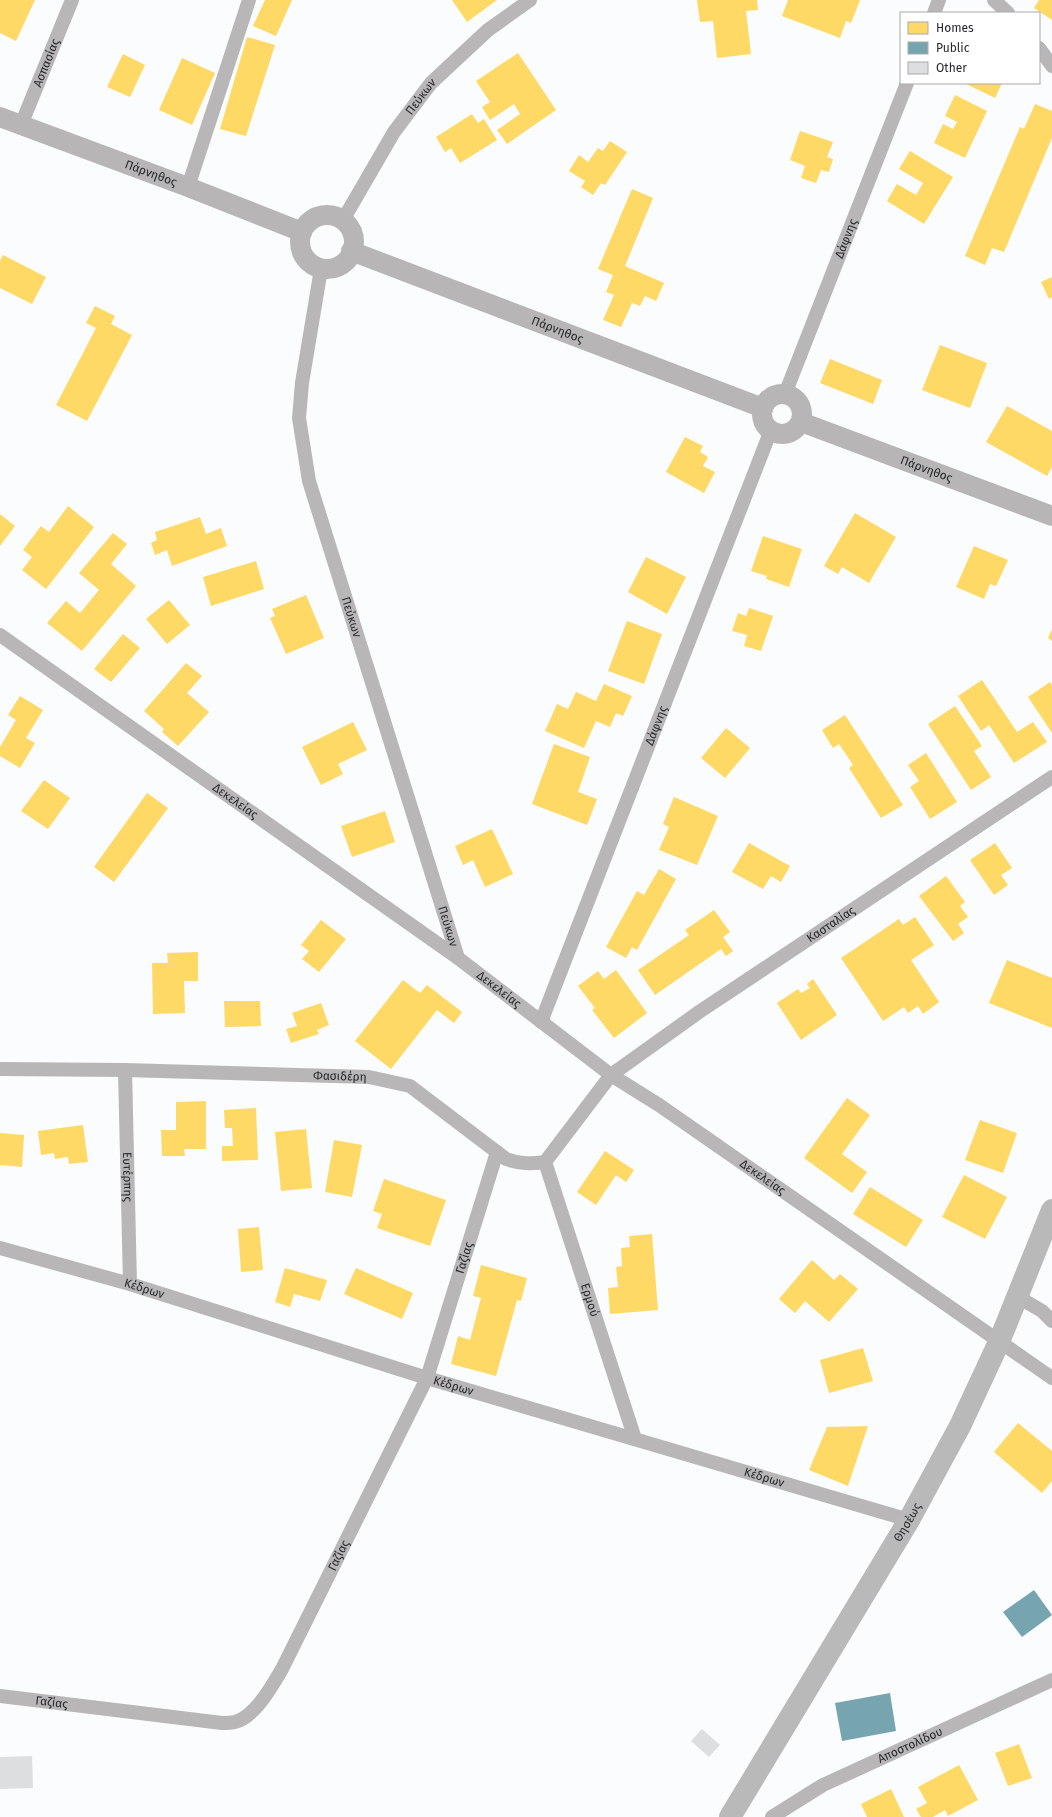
<svg xmlns="http://www.w3.org/2000/svg" width="1052" height="1817" font-family="'Fira Sans',sans-serif">
<style>
.homes{fill:#ffd966}
.public{fill:#76a5af}
.building{fill:#dddee0}
.lines{fill:none;stroke-linecap:round;stroke-linejoin:round}
.street{stroke:#b8b6b6;stroke-width:14}
.secondary{stroke:#b7b5b6;stroke-width:20}
.primary{stroke:#bab9ba;stroke-width:22}
.labels{text-anchor:middle;dominant-baseline:central;stroke-width:4;stroke-linejoin:round;paint-order:stroke}
.street-label{font-size:12px;fill:#26292d;stroke:#fff}
</style>
<rect width="100%" height="100%" fill="#fbfcfd"/>
<g class="homes">
<path d="M0,0h35l-19,41 -16,-8z"/>
<path d="M265,0h27l-16,36 -23,-10z"/>
<path d="M452,0h45l-30,22z"/>
<path d="M697,0h60l1,10 -12,1 5,43 -34,4 -4,-37 -13,1z"/>
<path d="M788,0h72l-9,23 -5,-2 -6,17 -58,-22z"/>
<path d="M1039,0h13v20l-18,-12z"/>
<path d="M247,37l28,8 -29,91 -26,-7z"/>
<path d="M518,53l38,57 -49,34 -10,-14 23,-16 -6,-10 -24,16 -8,-13 8,-5 -14,-21z"/>
<path d="M123,54l22,11 -15,32 -23,-10z"/>
<path d="M182,58l33,15 -23,52 -33,-15z"/>
<path d="M964,83h38l-7,15z"/>
<path d="M955,95l32,16 -22,47 -31,-15 9,-19 10,5 4,-7 -12,-6z"/>
<path d="M1035,104l17,7v27l-48,114 -12,-4 -7,17 -20,-9 55,-129 4,2z"/>
<path d="M472,114l6,9 6,-4 13,21 -37,23 -9,-15 -6,4 -9,-15z"/>
<path d="M800,131l33,11 -6,15 6,2 -4,13 -8,-2 -5,13 -15,-5 4,-12 -15,-6z"/>
<path d="M610,141l17,11 -22,33 -4,-2 -8,12 -12,-8 4,-6 -16,-10 10,-16 9,7 10,-14 5,3z"/>
<path d="M910,151l43,26 -29,47 -37,-23 10,-17 19,11 7,-12 -24,-14z"/>
<path d="M632,189l21,9 -28,68 39,17 -8,18 -11,-5 -5,10 -8,-3 -11,24 -18,-7 11,-25 -8,-3 7,-17 -15,-6z"/>
<path d="M3,255l43,22 -14,27 -32,-16v-27z"/>
<path d="M1052,277v20l-3,2 -8,-17z"/>
<path d="M95,306l20,10 -4,8 21,11 -45,86 -31,-16 40,-77 -10,-5z"/>
<path d="M940,345l47,18 -17,45 -48,-18z"/>
<path d="M830,359l52,21 -9,24 -53,-21z"/>
<path d="M1007,406l45,25v36l-5,9 -61,-34z"/>
<path d="M685,437l18,9 -3,6 8,5 -5,9 12,6 -11,21 -38,-21z"/>
<path d="M68,506l26,21 -48,62 -24,-19 10,-13 -9,-7 18,-24 8,6z"/>
<path d="M855,513l41,24 -27,46 -27,-16 -4,7 -14,-8z"/>
<path d="M0,514l15,12 -15,20z"/>
<path d="M200,517l6,17 15,-6 6,18 -55,20 -5,-16 -12,5 -4,-12 6,-3 -2,-8z"/>
<path d="M113,533l14,11 -16,20 25,22 -54,65 -35,-28 19,-22 14,12 19,-23 -20,-17z"/>
<path d="M763,536l39,13 -13,38 -23,-8 1,-3 -16,-5z"/>
<path d="M974,546l34,14 -12,26 -6,-2 -6,15 -28,-12z"/>
<path d="M646,557l40,20 -19,37 -39,-22z"/>
<path d="M256,561l8,28 -53,17 -8,-29z"/>
<path d="M306,595l18,43 -38,16 -16,-36 5,-2 -3,-7z"/>
<path d="M169,600l21,25 -23,19 -21,-25z"/>
<path d="M749,608l24,8 -12,35 -17,-5 3,-11 -15,-4 6,-18 8,3z"/>
<path d="M627,621l35,13 -18,50 -36,-13z"/>
<path d="M1052,629v12l-4,-3z"/>
<path d="M123,634l17,14 -29,34 -17,-13z"/>
<path d="M186,663l16,13 -15,17 22,19 -31,34 -16,-14 2,-3 -20,-18z"/>
<path d="M982,680l35,52 16,-10 14,20 -33,21 -25,-38 -8,6 -23,-35z"/>
<path d="M1050,682l2,3v48l-24,-36z"/>
<path d="M604,684l28,12 -9,20 -7,-3 -6,14 -14,-6 -12,27 -39,-17 12,-27 11,5 8,-17 20,9z"/>
<path d="M20,696l23,14 -17,28 9,5 -15,25 -20,-12v-9l16,-27 -8,-5z"/>
<path d="M955,706l27,40 -8,5 17,26 -20,13 -43,-66z"/>
<path d="M845,715l58,90 -22,13 -32,-50 4,-3 -14,-21 -6,4 -11,-18z"/>
<path d="M353,722l14,28 -29,14 5,10 -22,11 -19,-38z"/>
<path d="M726,728l24,20 -25,30 -24,-20z"/>
<path d="M554,744l36,13 -12,35 19,7 -10,26 -55,-21z"/>
<path d="M926,753l31,49 -27,17 -20,-32 9,-6 -11,-16z"/>
<path d="M44,780l26,18 -22,31 -27,-18z"/>
<path d="M147,793l21,15 -54,74 -20,-15z"/>
<path d="M674,797l44,19 -21,49 -38,-15 10,-23 -6,-3z"/>
<path d="M385,811l10,31 -43,15 -11,-31z"/>
<path d="M492,829l21,45 -28,13 -12,-27 -10,5 -8,-19z"/>
<path d="M749,843l41,23 -9,16 -10,-6 -8,13 -31,-17z"/>
<path d="M995,843l17,25 -11,7 7,10 -14,10 -24,-35z"/>
<path d="M659,869l17,10 -39,71 -5,-3 -6,11 -20,-11 31,-56 7,4z"/>
<path d="M946,876l19,26 -5,4 8,11 -10,7 6,9 -11,8 -34,-45z"/>
<path d="M714,910l16,22 -7,5 10,14 -7,5 -5,-7 -66,46 -17,-25 51,-35 -4,-5z"/>
<path d="M915,917l19,28 -23,15 28,42 -16,12 -5,-8 -10,7 -4,-6 -21,14 -42,-63 58,-39 4,6z"/>
<path d="M321,920l25,19 -27,33 -17,-13 7,-8 -8,-6z"/>
<path d="M198,952v29h-14l1,32 -32,1 -1,-51h16l-1,-10z"/>
<path d="M1007,960l45,18v50l-63,-25z"/>
<path d="M616,970l31,43 -33,25 -22,-28 3,-2 -17,-22 20,-15 6,8z"/>
<path d="M813,979l24,36 -36,25 -24,-37 21,-14 3,4 9,-5 -3,-4z"/>
<path d="M403,980l17,13 7,-8 35,27 -8,11 -17,-13 -46,59 -36,-28z"/>
<path d="M224,1001h36l1,25 -36,1z"/>
<path d="M321,1003l8,22 -12,5 2,4 -28,9 -5,-14 11,-3 -5,-13z"/>
<path d="M847,1098l23,17 -28,39 25,18 -15,21 -48,-35z"/>
<path d="M206,1101v48h-22l1,7h-23l-1,-26h15v-28z"/>
<path d="M256,1108l2,52 -36,1v-15h11l-1,-18h-7l-1,-18z"/>
<path d="M980,1120l37,13 -14,40 -38,-13z"/>
<path d="M83,1125l5,37 -19,2 -1,-7 -13,2 -1,-6 -13,2 -3,-24z"/>
<path d="M306,1129l6,59 -31,3 -6,-59z"/>
<path d="M0,1133l24,2 -2,32 -22,-2z"/>
<path d="M334,1140l28,5 -10,52 -27,-5z"/>
<path d="M605,1151l29,19 -8,12 -10,-7 -20,30 -19,-13z"/>
<path d="M964,1175l43,22 -22,42 -43,-22z"/>
<path d="M384,1179l62,21 -16,46 -53,-18 5,-14 -9,-3z"/>
<path d="M870,1187l53,33 -17,27 -53,-33z"/>
<path d="M259,1227l4,43 -22,2 -3,-43z"/>
<path d="M652,1234l6,76 -48,4 -2,-26 10,-1 -2,-20 6,-1 -1,-18 9,-1 -1,-11z"/>
<path d="M812,1260l22,20 6,-6 18,15 -29,33 -24,-21 -10,12 -16,-14z"/>
<path d="M481,1265l46,13 -6,23 -4,-1 -21,76 -45,-12 7,-28 12,4 11,-42 -8,-2z"/>
<path d="M285,1268l42,12 -7,21 -26,-7 -4,13 -15,-5z"/>
<path d="M356,1268l57,25 -11,26 -58,-25z"/>
<path d="M863,1348l10,33 -44,12 -9,-33z"/>
<path d="M1018,1423l34,28v30l-10,12 -48,-41z"/>
<path d="M868,1426l-20,60 -39,-16 18,-43z"/>
<path d="M1019,1744l13,34 -24,8 -13,-33z"/>
<path d="M959,1765l19,35 -30,16 -3,-6 -12,7h-12l-5,-8 11,-6 -9,-16z"/>
<path d="M891,1789l13,28h-37l-6,-13z"/>
</g>
<g class="public">
<path d="M1034,1590l18,25 -30,22 -19,-25z"/>
<path d="M890,1693l6,38 -54,10 -7,-38z"/>
</g>
<g class="building">
<path d="M702,1729l18,16 -11,12 -18,-16z"/>
<path d="M32,1756l1,32 -33,1v-32z"/>
</g>
<g class="lines">
<g class="street">
<path d="M994,0l14,13"/>
<path d="M934,13l5,-13"/>
<path d="M1039,48l13,18"/>
<path id="s1" d="M21,125l51,-125"/>
<path d="M188,187l61,-187"/>
<path id="s2" d="M343,220l51,-88 37,-49 57,-53 42,-30"/>
<path id="s3" d="M321,269l-19,114 -3,35 10,63 149,477"/>
<path id="s4" d="M785,394l122,-311"/>
<path id="s5" d="M0,635l458,323 153,117 48,30 393,273"/>
<path id="s6" d="M541,1022l230,-592"/>
<path id="s7" d="M0,1069l125,1 244,7 41,9 96,73c14,5 24,5 39,3l66,-87 88,-63 353,-235"/>
<path id="s8" d="M125,1070l5,214"/>
<path id="s9" d="M545,1162l90,277"/>
<path id="s10" d="M0,1248l130,36 297,94 482,142"/>
<path d="M1018,1297l24,14 10,10"/>
<path id="s11" d="M0,1696l222,27c4,0 9,0 13,-1 20,-5 37,-36 47,-53l145,-291 70,-226"/>
<path id="s12" d="M772,1817l51,-32 229,-105"/>
</g>
<g class="secondary">
<path id="s13" d="M0,117l188,70 114,45"/>
<circle cx="327" cy="242" r="27"/>
<path id="s14" d="M351,251l412,157"/>
<circle cx="782" cy="414" r="20"/>
<path id="s15" d="M801,422l251,94"/>
</g>
<path class="primary" id="s16" d="M730,1817l179,-297 51,-94 39,-84 53,-132"/>
</g>
<g class="labels">
<g class="street-label">
<text stroke="none"><textPath href="#s1" startOffset="67">Ασπασίας</textPath></text>
<text stroke="none"><textPath href="#s2" startOffset="146">Πεύκων</textPath></text>
<text stroke="none"><textPath href="#s13" startOffset="161">Πάρνηθος</textPath></text>
<text stroke="none"><textPath href="#s4" startOffset="167">Δάφνης</textPath></text>
<text stroke="none"><textPath href="#s14" startOffset="221">Πάρνηθος</textPath></text>
<text stroke="none"><textPath href="#s15" startOffset="134">Πάρνηθος</textPath></text>
<text stroke="none"><textPath href="#s3" startOffset="357">Πεύκων</textPath></text>
<text stroke="none"><textPath href="#s6" startOffset="318">Δάφνης</textPath></text>
<text stroke="none"><textPath href="#s5" startOffset="288">Δεκελείας</textPath></text>
<text stroke="none"><textPath href="#s7" startOffset="947">Κασταλίας</textPath></text>
<text stroke="none"><textPath href="#s3" startOffset="681">Πεύκων</textPath></text>
<text stroke="none"><textPath href="#s5" startOffset="612">Δεκελείας</textPath></text>
<text stroke="none"><textPath href="#s7" startOffset="340">Φασιδέρη</textPath></text>
<text stroke="none"><textPath href="#s8" startOffset="107">Ευτέρπης</textPath></text>
<text stroke="none"><textPath href="#s5" startOffset="936">Δεκελείας</textPath></text>
<text stroke="none"><textPath href="#s11" startOffset="760">Γαζίας</textPath></text>
<text stroke="none"><textPath href="#s10" startOffset="150">Κέδρων</textPath></text>
<text stroke="none"><textPath href="#s9" startOffset="145">Ερμού</textPath></text>
<text stroke="none"><textPath href="#s10" startOffset="474">Κέδρων</textPath></text>
<text stroke="none"><textPath href="#s10" startOffset="798">Κέδρων</textPath></text>
<text stroke="none"><textPath href="#s16" startOffset="344">Θησέως</textPath></text>
<text stroke="none"><textPath href="#s11" startOffset="436">Γαζίας</textPath></text>
<text stroke="none"><textPath href="#s11" startOffset="52">Γαζίας</textPath></text>
<text stroke="none"><textPath href="#s12" startOffset="156">Αποστολίδου</textPath></text>
</g>
</g>
<rect x="900" y="12" width="140" height="72" fill="#ffffff" stroke="#a8a9ab"/>
<rect x="908" y="22" width="20" height="12" fill="#ffd966" stroke="#a8a9ab"/>
<text x="936" y="32" font-size="12" fill="#26292d">Homes</text>
<rect x="908" y="42" width="20" height="12" fill="#76a5af" stroke="#a8a9ab"/>
<text x="936" y="52" font-size="12" fill="#26292d">Public</text>
<rect x="908" y="62" width="20" height="12" fill="#dddee0" stroke="#a8a9ab"/>
<text x="936" y="72" font-size="12" fill="#26292d">Other</text>
</svg>
